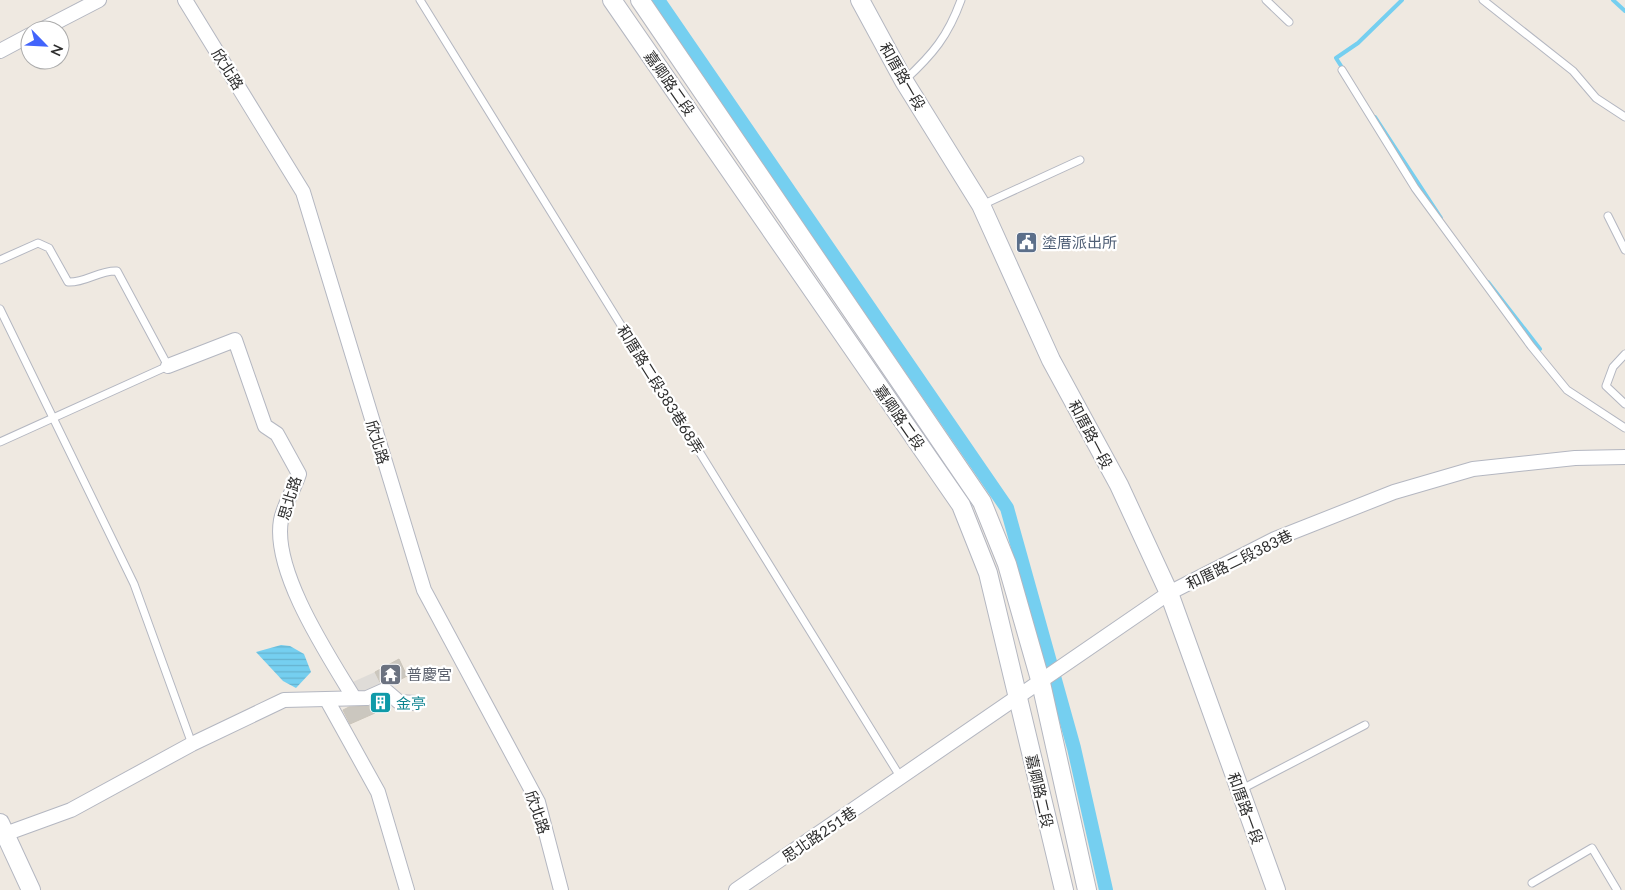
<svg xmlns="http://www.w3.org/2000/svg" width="1625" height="890" font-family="Lato,'Noto Sans TC',sans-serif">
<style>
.plaza{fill:#dfdcd8}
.water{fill:url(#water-rules)}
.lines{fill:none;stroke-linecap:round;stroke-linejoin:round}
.stream{stroke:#75cff0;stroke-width:4}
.canal{stroke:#75cff0;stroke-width:14}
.building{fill:#cbc7bf;stroke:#cbc5ba}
.service-casing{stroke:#b4b7c1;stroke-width:9}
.minor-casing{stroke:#b4b7c1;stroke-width:16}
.tertiary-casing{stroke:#b4b7c1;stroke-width:20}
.service{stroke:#fff;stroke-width:7}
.minor{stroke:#fff;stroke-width:14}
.tertiary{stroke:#fff;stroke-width:18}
.labels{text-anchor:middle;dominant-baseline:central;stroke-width:4.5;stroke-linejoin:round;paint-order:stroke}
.street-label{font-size:15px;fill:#2e2e2e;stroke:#fff}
.service-label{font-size:15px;fill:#4e5e75;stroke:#fff;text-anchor:start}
.worship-label{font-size:15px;fill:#5b616d;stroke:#fff;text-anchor:start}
.culture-label{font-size:15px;fill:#0d838f;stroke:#fff;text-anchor:start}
</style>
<defs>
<pattern id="water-rules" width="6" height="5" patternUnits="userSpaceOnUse" patternTransform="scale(1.25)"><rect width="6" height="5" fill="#75cff0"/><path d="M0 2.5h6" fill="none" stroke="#66b2ce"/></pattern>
</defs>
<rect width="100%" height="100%" fill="#efe9e1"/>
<path class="plaza" d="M375,672l8,16 -16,10 -21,-13z"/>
<path class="water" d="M281,645l9,1 14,8 7,18 -15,16 -13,-7 -27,-29z"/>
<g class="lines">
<g class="stream">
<path d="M1613,0l12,11"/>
<path d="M1343,69l-7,-11 22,-15 44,-43"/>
<path d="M1375,117l66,101"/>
<path d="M1488,282l52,67"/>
</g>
<path class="canal" d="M658,0l349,508 67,240 32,142"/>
</g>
<g class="building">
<path d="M399,659l8,17 -15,8 -6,-3 -6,1 -5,-10z"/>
<path d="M383,701l2,2 -10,10 -25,11 -7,-14 6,-3 21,-1z"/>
</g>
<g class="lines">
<defs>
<g id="service">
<path d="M420,0l481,778"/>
<path d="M1266,0l23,22"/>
<path d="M1483,0l90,71 23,27 29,19"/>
<path d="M1342,70l73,118 116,158 36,44 58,38"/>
<path d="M905,80c28,-26 43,-44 56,-80"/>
<path d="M982,205l98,-45"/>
<path d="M1608,216l17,34"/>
<path d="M0,260l38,-17 11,5 19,34c18,1 31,-12 49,-11l51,95 -168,76"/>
<path d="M0,309l134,275 58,160"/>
<path d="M1625,354l-12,13 -7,19 19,18"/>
<path d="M1240,790l125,-65"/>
<path d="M1532,883l60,-35 25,42"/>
</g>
<g id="minor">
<path d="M185,0l118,192 121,398 114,212 23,88"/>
<path d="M41,30l58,-30"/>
<path d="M0,51l30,-16"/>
<path d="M168,366l67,-26 30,86 12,8 22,40c-5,15 -15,31 -18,46 -9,51 47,135 73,178"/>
<path d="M327,700l51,92 29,98"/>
<path d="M5,834l66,-24 121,-66 92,-44 83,-2 18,-8 14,12 16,1"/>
<path d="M736,890l433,-297 106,-54 119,-47 79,-23 102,-11 50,-1"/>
</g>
<g id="tertiary">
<path d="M612,0l349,505 27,68 76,317"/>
<path d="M640,0l342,502 25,62 34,119 46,207"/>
<path d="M860,0l44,81 77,124 70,155 68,125 50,108 107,297"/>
<path d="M0,823l31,67"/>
</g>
</defs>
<use href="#service" class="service-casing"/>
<use href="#minor" class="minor-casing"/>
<use href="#tertiary" class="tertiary-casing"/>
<use href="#service" class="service"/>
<use href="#minor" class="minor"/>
<use href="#tertiary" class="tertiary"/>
</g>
<defs>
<symbol id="civic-square" viewBox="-11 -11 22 22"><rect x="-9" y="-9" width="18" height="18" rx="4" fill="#5c6f8a" stroke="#fff"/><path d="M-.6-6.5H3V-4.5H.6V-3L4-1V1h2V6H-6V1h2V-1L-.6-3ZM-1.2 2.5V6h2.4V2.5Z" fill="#fff"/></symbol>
<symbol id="temple-square" viewBox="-11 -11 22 22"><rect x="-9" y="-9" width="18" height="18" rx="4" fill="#6b7280" stroke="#fff"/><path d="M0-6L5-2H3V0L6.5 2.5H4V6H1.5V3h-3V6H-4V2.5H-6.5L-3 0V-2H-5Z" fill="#fff"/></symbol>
<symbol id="building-square" viewBox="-11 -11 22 22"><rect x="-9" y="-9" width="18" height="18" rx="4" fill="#0f9aa8" stroke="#fff"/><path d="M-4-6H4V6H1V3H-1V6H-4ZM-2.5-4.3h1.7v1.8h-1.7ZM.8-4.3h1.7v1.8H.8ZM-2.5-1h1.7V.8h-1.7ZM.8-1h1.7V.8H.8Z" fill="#fff"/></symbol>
</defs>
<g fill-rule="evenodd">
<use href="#civic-square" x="1014" y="230" width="25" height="25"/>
<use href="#temple-square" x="378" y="662" width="25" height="25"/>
<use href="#building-square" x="368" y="690" width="25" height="25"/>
</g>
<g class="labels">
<g class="street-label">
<text transform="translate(228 69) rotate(58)">欣北路</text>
<text transform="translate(903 76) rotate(60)">和厝路一段</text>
<text transform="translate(670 83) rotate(55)">嘉卿路二段</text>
<text transform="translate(661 389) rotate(58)">和厝路二段383巷68弄</text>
<text transform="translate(900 417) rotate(55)">嘉卿路二段</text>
<text transform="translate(1091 434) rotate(62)">和厝路一段</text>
<text transform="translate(378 442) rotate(73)">欣北路</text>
<text transform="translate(289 498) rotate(-73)">思北路</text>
<text transform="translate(1239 559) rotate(-26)">和厝路二段383巷</text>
<text transform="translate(1040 791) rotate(77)">嘉卿路二段</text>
<text transform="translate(1246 808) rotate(70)">和厝路一段</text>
<text transform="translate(538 812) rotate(71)">欣北路</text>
<text transform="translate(819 834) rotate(-34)">思北路251巷</text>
</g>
<g class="service-label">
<text x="1042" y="242">塗厝派出所</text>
</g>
<g class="worship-label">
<text x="407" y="674">普慶宮</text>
</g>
<g class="culture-label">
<text x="396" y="703">金亭</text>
</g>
</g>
<g transform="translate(45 45) rotate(114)"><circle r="24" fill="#ffffff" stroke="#ababab"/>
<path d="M0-4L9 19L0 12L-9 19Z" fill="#4264fb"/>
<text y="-8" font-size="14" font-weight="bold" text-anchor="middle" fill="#2e2e2e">N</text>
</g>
</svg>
